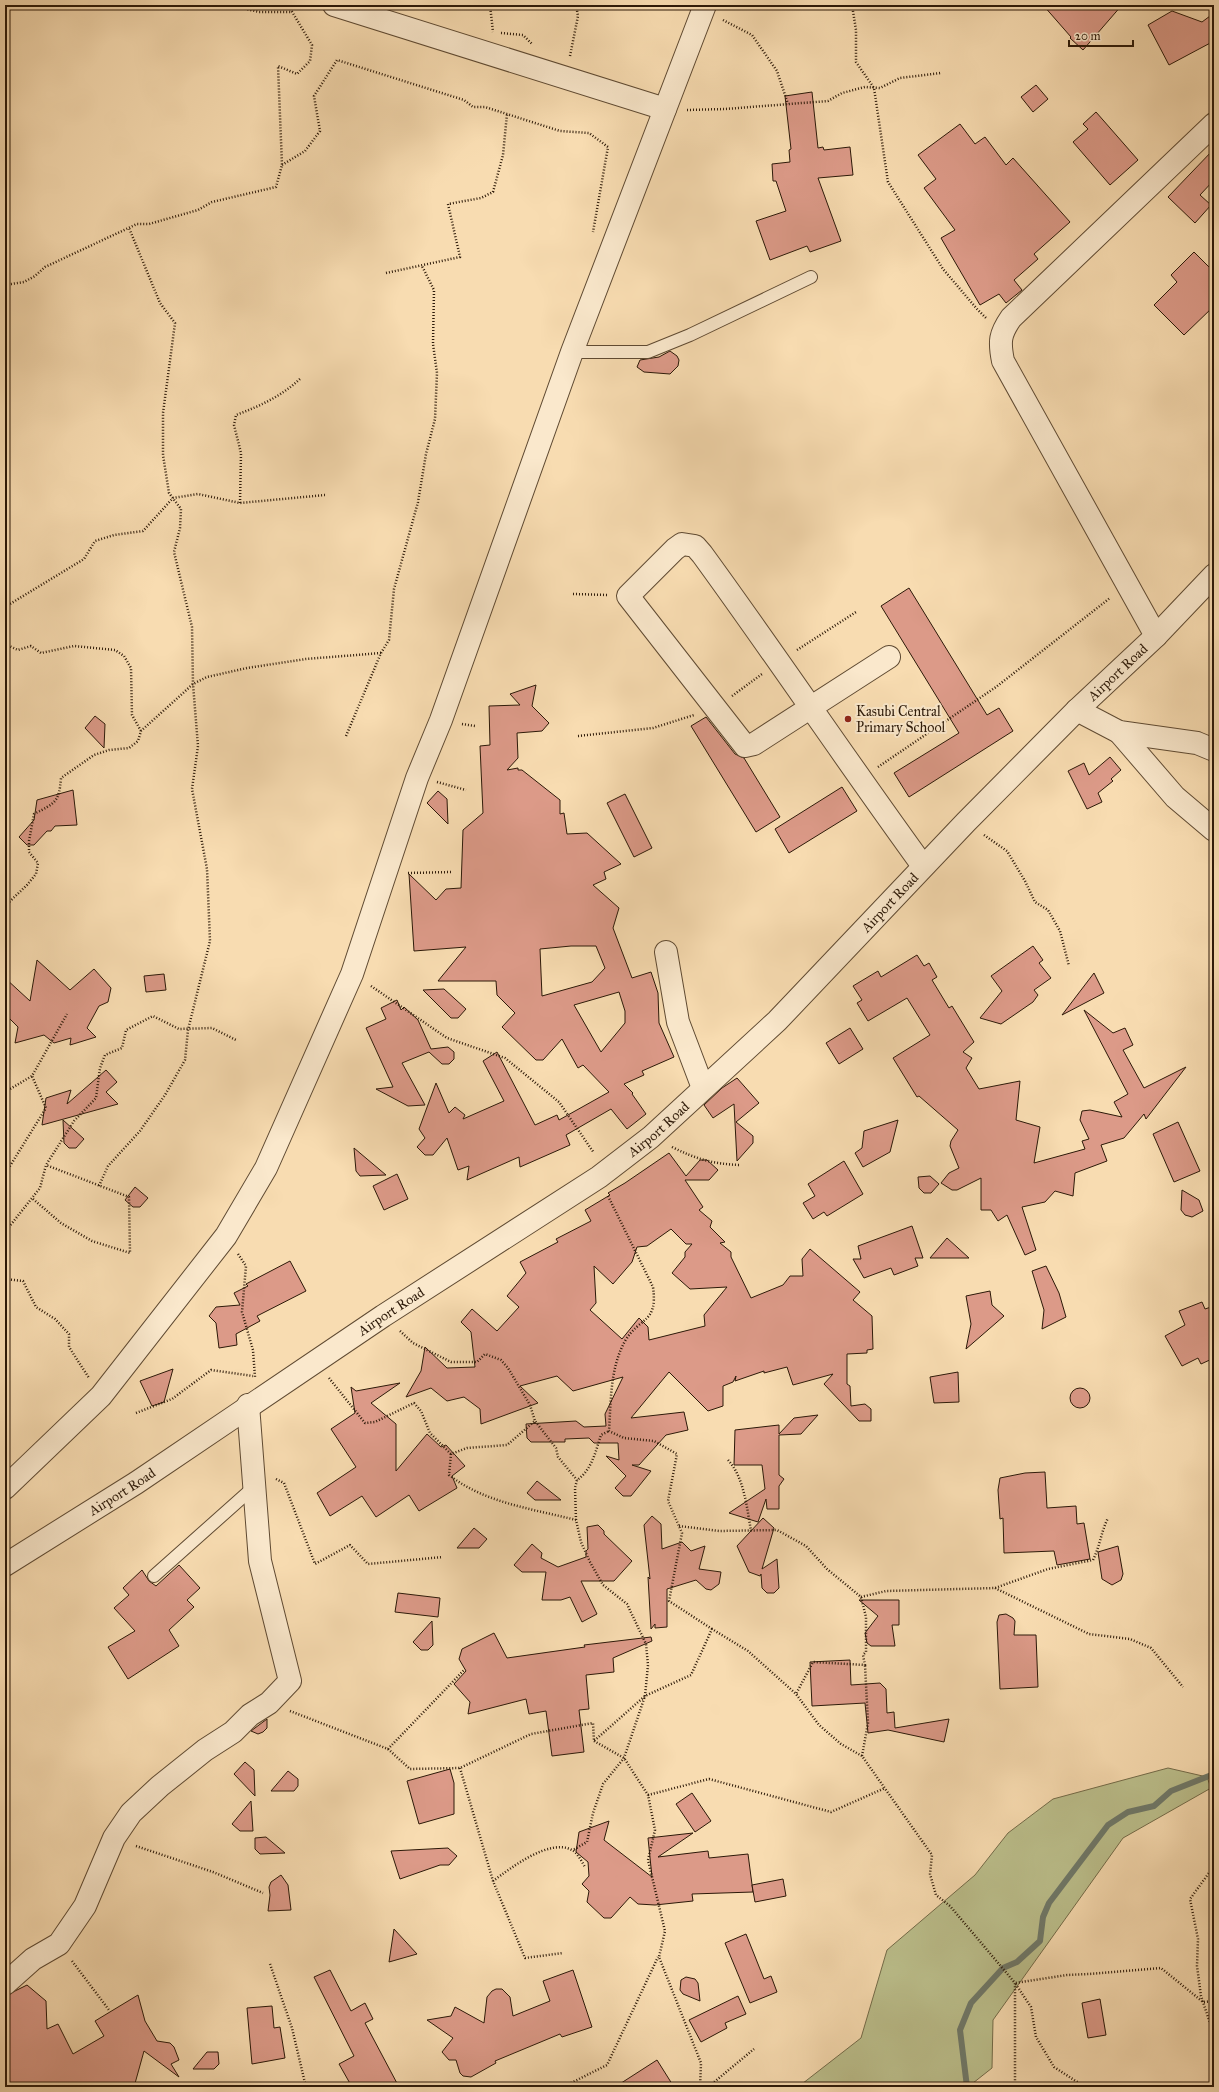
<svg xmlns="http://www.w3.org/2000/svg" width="1219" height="2092" font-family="'IM FELL Great Primer',serif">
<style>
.green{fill:#bcc08d;stroke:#746c4a}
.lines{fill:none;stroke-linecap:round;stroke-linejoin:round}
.stream{stroke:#707a6b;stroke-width:6}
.building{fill:#dc9a88;stroke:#2c1908;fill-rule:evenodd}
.service-casing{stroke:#5f4a32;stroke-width:14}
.minor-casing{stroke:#5f4a32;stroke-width:24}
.tertiary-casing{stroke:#5f4a32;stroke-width:24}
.path{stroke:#2c1908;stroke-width:2.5;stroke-dasharray:1 2;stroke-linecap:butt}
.service{stroke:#fae8cc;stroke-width:12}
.minor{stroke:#fae8cc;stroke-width:22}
.tertiary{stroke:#fae8cc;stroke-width:22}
.poi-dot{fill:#8f2418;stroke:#fae8cc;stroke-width:1.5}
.labels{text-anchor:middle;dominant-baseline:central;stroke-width:4;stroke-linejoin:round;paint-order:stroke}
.street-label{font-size:14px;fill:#2c1908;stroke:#fae8cc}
.poi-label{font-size:14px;fill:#2c1908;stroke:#fae8cc;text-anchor:start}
</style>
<rect width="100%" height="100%" fill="#f8dcb1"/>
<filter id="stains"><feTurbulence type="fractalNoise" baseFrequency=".005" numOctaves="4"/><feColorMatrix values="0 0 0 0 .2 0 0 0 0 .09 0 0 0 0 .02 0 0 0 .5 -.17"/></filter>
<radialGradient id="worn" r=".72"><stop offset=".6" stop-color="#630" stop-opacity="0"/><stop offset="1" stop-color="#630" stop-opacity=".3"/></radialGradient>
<path class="green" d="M1168,1768l39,9 4,11 -88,50 -130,182 -1,48 -24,19h-170l63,-49 26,-88 88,-75 33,-42 45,-34z"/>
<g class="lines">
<path class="stream" d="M967,2087l-7,-57 11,-27 32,-35 14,-6 23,-21 3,-24 6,-14 59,-78 20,-13 26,-6 17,-15 43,-17"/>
</g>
<g class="building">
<path d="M1043,5h79l-39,45 -13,-12 1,-1z"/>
<path d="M1172,11l30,11 12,-9v28l-45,24 -21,-40z"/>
<path d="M1036,85l12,14 -15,13 -12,-15z"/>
<path d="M812,92l6,56 5,-1 1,3 26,-3 3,28 -35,3 23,63 -31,11 -3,-6 -37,14 -14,-39 30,-10 -10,-30h-3l-1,-17 18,-2 -1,-12 2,-1 -6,-53z"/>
<path d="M1096,112l42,48 -28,25 -37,-43 15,-13 -5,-5z"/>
<path d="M960,124l15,20 10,-7 21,28 7,-7 57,64 -36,32 4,5 -24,21 8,10 -16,13 -7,-9 -19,11 -39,-67 14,-8 -31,-42 12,-9 -18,-24z"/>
<path d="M1214,149v31l-14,15 11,10 -16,18 -27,-26z"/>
<path d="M1194,252l20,20v34l-30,29 -30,-30 23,-23 -6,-7z"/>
<path d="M670,351l7,5 2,4 -1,6 -8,8 -26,-2 -7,-5 3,-7 19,-3z"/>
<path d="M909,588l78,127 12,-7 14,23 -104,66 -15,-24 65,-40 -78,-127z"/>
<path d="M536,685l-4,21 17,17 -7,8 -25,2 1,25 -11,12 11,-2v2h4l38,30v14l4,-1 3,21 20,-1 34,31 -17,8 2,7 -13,6 26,23 -6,20 19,50 19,-6 7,21 1,30 15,34 -32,14 2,4 -20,9 9,9 -1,1 14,20 -19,15 -16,-20 -45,26 4,10 -50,22 -1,-10 -52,23 2,-14 -11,4 -11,-32 -14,17h-8l-8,-8 8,-9 -6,-9 17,-46 13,30 6,-6 10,8 -2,4 41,-18 -21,-40 14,-9 38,73 22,-10 2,5 50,-28 -26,-27 -5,3 -16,-29 -19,21h-7l-34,-33 13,-14 -18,-18 -1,-14h-58l28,-34 -52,4 -5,-77 27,26 10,-11 15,-1 2,-58 20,-17 -3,-67 10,-1 -1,-39 31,-1 -10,-11zM571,946h25l9,22 -13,14 -50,14 -2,-47zM619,992l6,19v12l-24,29 -27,-47z"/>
<path d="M95,716l10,8 -1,24 -19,-20z"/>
<path d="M706,717l29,37 9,4 36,59 -24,15 -65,-106z"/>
<path d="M1110,757l11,13 -10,9 2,2 -15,12 4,9 -15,7 -19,-38 16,-8 5,12z"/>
<path d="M842,787l15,24 -68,42 -14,-24z"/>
<path d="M73,790l4,35 -22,1 -4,5h-4l-13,14h-7l-8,-8 15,-17 3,-20z"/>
<path d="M438,791l9,8 1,25 -21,-21z"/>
<path d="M625,794l27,54 -18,9 -27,-54z"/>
<path d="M1033,946l10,14 -4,3 12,15 -17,12 4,5 -5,7 -32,22 -21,-6 22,-27 -11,-15z"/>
<path d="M917,955l7,11 5,-3 8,14 -5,3 17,28 3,-2 22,36 -11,10 9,6 -6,10 13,21 41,-8 -4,39 24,7 -6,36 51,-14 -3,-8 7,-2 -9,-19 2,-9 8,-1 32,7 -8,-15 14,-8 -44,-84 29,23 12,-5 8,17 -10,5 21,38 42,-21 -40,52 -2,-5 -20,24 -23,7 6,16 -32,12 -2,23 -18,-5 -10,11 -23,5 14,43 -11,5 -18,-40 -9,6 -7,-11h-10v-32l-24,12h-5l-11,-7 8,-10 10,-5 -9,-22 1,-5 7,-11 -39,-34 -2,1 -24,-39 37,-23 -23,-37 -39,23 -11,-18 5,-3 -9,-14 25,-15 3,6z"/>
<path d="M37,960l33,30 24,-21 17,19 -3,14 -9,4 -12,22 9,9 -26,8 1,-7 -17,5 -10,-8 -29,8 3,-16 -13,-13v-36l25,23z"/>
<path d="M1094,973l10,20 -42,22z"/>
<path d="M164,974l2,16 -20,2 -2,-16z"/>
<path d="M444,989l22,20 -8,9h-7l-28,-28z"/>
<path d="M397,1000l4,10 3,-3 14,13 13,29 17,-2 6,5v7l-5,5h-7l-13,-12 -27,11 23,42 -17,1 -32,-17 17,-2 -27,-59 20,-9 -5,-11z"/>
<path d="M850,1028l13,21 -24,15 -13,-21z"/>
<path d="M106,1070l11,12 -11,10 12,12 -76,21 4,-27 25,-8 -4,14z"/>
<path d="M737,1078l22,25 -23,19 17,14v7l-16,18 -3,-57 -21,14 -9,-13 18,-17z"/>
<path d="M63,1120l21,19 -8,9h-7l-5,-5z"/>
<path d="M898,1120l-8,32 -27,15 -8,-14 7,-5 2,-17z"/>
<path d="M1178,1122l22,49 -26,11 -21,-48z"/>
<path d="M354,1148l32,27 -26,1 -4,-5z"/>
<path d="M669,1153l17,23 14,-16h7l11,10 -9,10h-24l18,27 -4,3 13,11 -2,6 15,15 -5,1 11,9v5l20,41 32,-13 7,-9h13l-1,-17 8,-10 50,43 -7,8 19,16 1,33 -6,1v3l-20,1v30l3,2 1,20 14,-2 6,5v12h-12l-35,-37 9,-10 -40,11 -6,-18 -23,6v-2l-29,10 1,-5 -3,6 -10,4v20l-15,5 -39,-39 -38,46 53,-6 4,18 -22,5 -27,30h-7l19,6 -20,25h-8l-8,-8 11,-12 -20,-20 13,4 -1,-17h-24l-5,-5 -24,1v3h-34l-4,-4 -1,-14 50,-3 8,6 22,-1 -1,-12 18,-37 -50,14 -16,-15 -37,10 18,17 -57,21 -1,-15 -16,-12 -17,4 -16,-13 -25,9 15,-26 4,-24 22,21 28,-1 -4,-35 -10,-10 11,-13 25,22 22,-24 -12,-11 19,-23 -6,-11 38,-20 -2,-3 35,-18 -6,-11 25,-15 -2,-2 17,-10zM671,1229l15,15h6l-7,8v5l-13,16 18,16 37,-2 -23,28 1,11 -56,14 -1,-13 -9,-9 -17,21 -32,-29 6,-7 -2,-37 19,18 19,-22 5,-15 10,-1z"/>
<path d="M844,1161l19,33 -36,22 -3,-4 -11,7 -10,-16 12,-7 -7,-12z"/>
<path d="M397,1174l11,25 -24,11 -11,-24z"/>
<path d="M930,1176l9,8 -8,9h-7l-5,-5 -1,-11z"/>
<path d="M135,1187l13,11 -8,9h-7l-8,-7z"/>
<path d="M1182,1190l17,10 4,11 -11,6 -7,-2 -4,-5z"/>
<path d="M912,1226l11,32h-8l3,8 -24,9 -3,-7 -27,10 -11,-19h8l-3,-13z"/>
<path d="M947,1238l22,20h-39z"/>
<path d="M290,1261l16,30 -49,25 3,5 -24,13 1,11 -18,3 -3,-25 -7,-7 7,-9 24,-2 -6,-12 14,-7 -2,-2z"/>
<path d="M1046,1266l13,27 7,24 -24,12 2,-19 -12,-39z"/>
<path d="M990,1291l2,14 12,11 -38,33 5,-25 -5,-28z"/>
<path d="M1202,1302l3,7 9,-3v52l-13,6 -3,-6 -16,8 -17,-30 20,-11 -6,-14z"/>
<path d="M173,1369l-9,33 -12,4 -12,-25z"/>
<path d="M958,1372l1,30 -25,1 -4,-26z"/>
<path d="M400,1383l-29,20 25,21v47l31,-37 14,13 5,-2 19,21 -13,10 5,12 -38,23 -10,-16 -33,22 -14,-21 -32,20 -13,-23 39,-26 -25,-38 24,-16 -4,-26 5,4z"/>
<circle cx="1080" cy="1398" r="10"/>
<path d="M818,1415l-17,19 -22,1v40l5,4 -5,7v23h-12l-1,-10 -8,23 -29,-9 36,-24 -3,-24h-28l1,-35 44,-5v9l15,-16z"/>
<path d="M1045,1472l2,36 29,-2 1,18 7,-1 6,36 -33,6 -3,-14 -50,2 -1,-35 -3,1 -2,-29 2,-12 25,-5z"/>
<path d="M537,1481l24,19h-26l-8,-7z"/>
<path d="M652,1516l9,8 1,25 20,-7 9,9 14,-5 -6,23 22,3 -2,12 -8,6 -5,-1 -10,-9 -29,9v38l-12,1v-4l-4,5 -3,-52 2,2 -6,-54z"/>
<path d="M763,1518l11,10 -12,41 15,-10 2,29 -5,5h-7l-5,-5 -1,-14 -1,2 -11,-4 -12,-26z"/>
<path d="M598,1525l6,6v3l28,27 -18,20h-33l16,33 -15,8 -12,-25 -9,3h-19l4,-28h-24l-8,-7 18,-21 10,9 -1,5 17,9 28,-10v-6l2,-2 -1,-22z"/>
<path d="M474,1528l13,11 -8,9h-22z"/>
<path d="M1118,1546l5,28 -2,6 -9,5 -10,-6 -4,-27z"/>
<path d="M179,1565l21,23 -13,12 7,7 -25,23 10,16 -51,33 -20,-32 27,-16 -21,-23 15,-13 -6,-7 19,-18 7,11 7,5z"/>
<path d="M398,1593l42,5 -2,19 -43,-5z"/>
<path d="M859,1600h40v25h-7l3,21h-24l-4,-3 -2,-10 13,-17z"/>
<path d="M1006,1614l7,4 2,3 -1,14h22l2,52 -38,2 -3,-67 2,-7z"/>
<path d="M432,1621l1,24 -5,5h-7l-8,-8z"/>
<path d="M494,1633l13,25 78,-11 -1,-2 67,-8 1,4 -39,17 1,14 -28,3 3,34 -10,1 5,42 -32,4 -6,-45 -17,3 -3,-15 -58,15 2,-12 -16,-18 12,-13 -7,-12 3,-10z"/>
<path d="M850,1660l1,25 29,-2 6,6 1,24 7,-1 1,16 54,-9 -5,23 -56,-12 -20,3 -3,-30 -53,3 -2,-44z"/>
<path d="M267,1719v9l-4,4 -5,2 -7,-3z"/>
<path d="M245,1762l9,8 1,26 -21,-22z"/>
<path d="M450,1769l4,14v31l-35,10 -12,-43z"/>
<path d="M288,1771l10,8v7l-4,5h-23z"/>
<path d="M692,1793l19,28 -16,11 -19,-28z"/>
<path d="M251,1801l2,30h-13l-8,-7z"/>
<path d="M609,1821l-5,19 48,37 -4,-39 45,-5 -35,24 50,-6 1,7 39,-4 5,38 -61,2 1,7 -38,4 -17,-1 -8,-7 -19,21h-7l-17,-16 2,-11 -7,-7 7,-8 -1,-14 -12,-10 3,-20z"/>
<path d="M266,1837l19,16 -25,1 -5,-5v-11z"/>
<path d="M448,1848l9,8 -8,9h-9l-40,14 -9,-28z"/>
<path d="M281,1875l7,10 3,25 -23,1 2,-16 -1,-8 2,-5z"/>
<path d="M783,1879l3,17 -31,6 -3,-17z"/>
<path d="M394,1929l23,25 -28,8z"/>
<path d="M746,1934l18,45 7,-3 6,16 -27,11 -25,-60z"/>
<path d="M330,1970l21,41 14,-8 8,16 -8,4 34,64h-47l-13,-23 15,-8 -40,-79z"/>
<path d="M573,1970l19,57 -30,10 -2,-3 -65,27 1,2 -25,14 -8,-1 -3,-3 -4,-13h-7l-7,-8 11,-14 -26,-18 24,-4 4,-9 29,16 3,-26 5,-6 4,-2h6l8,8 3,19 37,-15 -7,-20z"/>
<path d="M686,1977l9,2 3,4 2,18 -17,-7 -3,-4 1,-10z"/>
<path d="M27,1985l19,16 1,28 11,-5 15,30 31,-18 -9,-15 43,-26 7,26 12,20 13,2 4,4 5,13 -8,4 8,13 -35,-26 -10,36h-129v-91z"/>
<path d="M738,1996l8,18 -21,9 2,5 -26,14 -12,-22z"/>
<path d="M1100,1999l6,36 -18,3 -6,-35z"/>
<path d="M272,2006l2,22 6,-1 5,31 -33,6 -5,-56z"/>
<path d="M207,2052h11l1,12 -5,5h-21z"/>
<path d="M657,2060l17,27h-59z"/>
</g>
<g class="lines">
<defs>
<g id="service">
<path d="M572,352h76l42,-17 121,-58"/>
<path d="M154,1576l100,-89"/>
</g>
<g id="minor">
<path d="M334,5l331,104"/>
<path d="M1156,636l-153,-275c-4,-20 -3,-27 8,-43l203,-194"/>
<path d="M889,657l-135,87 -9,2 -117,-150 47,-47 7,-5 13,2 7,8c75,103 146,209 221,312"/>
<path d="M1077,710l42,22 78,11 17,7"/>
<path d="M1119,732l56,65 39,33"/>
<path d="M666,952l12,70 25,66"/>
<path d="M5,1488l96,-92 125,-160 40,-68 86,-194 65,-196 24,-58 131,-368 133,-347"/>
<path d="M5,1984l28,-25 26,-15 26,-38 29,-68 17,-25 29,-27 45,-36 28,-18 17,-17 19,-12 21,-22 -30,-120 -12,-156"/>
</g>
<g id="tertiary">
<path id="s1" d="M5,1565l131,-82 247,-167 216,-139 52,-40 126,-116 189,-199 111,-112 79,-74 58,-61"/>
</g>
</defs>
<use href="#service" class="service-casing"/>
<use href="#minor" class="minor-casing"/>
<use href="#tertiary" class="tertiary-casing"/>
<g class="path">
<path d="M230,5l29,7h33"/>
<path d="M490,5l3,27"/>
<path d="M852,5l4,25v32l18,26 14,94 55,87 34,40 9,9"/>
<path d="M723,20l29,15 25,36 11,33"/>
<path d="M501,33l22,2 9,9"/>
<path d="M570,56l8,-40 -2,-11"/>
<path d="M687,110l38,-1 103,-8 14,-8 23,-6 15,1 20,-10 41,-5"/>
<path d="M282,165l23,-14 15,-20 -6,-35 23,-36 127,40 9,7h12l75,24 29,2 19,14 -15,85"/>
<path d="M386,273l74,-16 -12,-53 33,-6 12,-6 10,-37 4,-41"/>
<path d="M5,285l19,-3 11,-6 10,-9 92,-43h12l49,-14 14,-8 64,-15 6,-22 -4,-99 19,8 13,-13 2,-16 -24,-40"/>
<path d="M240,503l1,-50 -7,-28 2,-10c24,-9 46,-19 65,-37"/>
<path d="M573,594l35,1"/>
<path d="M5,607l79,-48 11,-18 19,-6 29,-4 30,-33 25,-4 42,9 85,-8"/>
<path d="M5,644l13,6 13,-4 10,7 33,-7 41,4 9,6 7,12 1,47 9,16"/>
<path d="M797,650l59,-38"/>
<path d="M732,696l30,-22"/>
<path d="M462,724l13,2"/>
<path d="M346,736l35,-83 8,-13 5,-51 24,-87 8,-48 9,-35 2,-46 -4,-29 1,-54 -12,-24"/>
<path d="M578,736l75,-8 41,-13"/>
<path d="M878,767l118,-80 114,-89"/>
<path d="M437,782l29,8"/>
<path d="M984,835l23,16 18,30 10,21 13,8 12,21 9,35"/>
<path d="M408,873l43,-1"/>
<path d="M5,906l22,-21 9,-11 2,-11 -9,-11v-11l5,-27c21,-11 25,-11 27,-36l33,-23 15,-5 20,-2 9,-7 3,-10 52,-47 14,-7 40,-9 59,-9 75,-6"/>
<path d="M371,986l76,52 58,20 54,44 35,51"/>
<path d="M5,1092l27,-16 35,-62"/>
<path d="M672,1147c24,12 41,17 68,18"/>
<path d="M5,1174l41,-66 -14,-32"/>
<path d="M99,1186l9,-20 32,-35 25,-36 20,-35 3,-30 22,-89 -3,-72 -15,-80 6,-43 -5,-62 -1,-57 -18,-75 6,-24 1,-19 -12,-16 -6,-38v-42l12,-90 -15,-20 -31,-75"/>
<path d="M608,1196l45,91c5,37 -13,29 -28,54 -15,27 -14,60 -16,90l15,7 30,3 23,13 -9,47 14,32 -13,68 43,28"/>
<path d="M33,1199l28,24 31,18 38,12 -1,-56 -83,-32"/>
<path d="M5,1232l35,-44 6,-23 28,-44 22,-23 4,-30 5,-13 17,-7 4,-18 27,-14 26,13 33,-1 24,12"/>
<path d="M238,1254l8,12 -4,46 11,38 2,27"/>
<path d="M5,1279l18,2 13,26 19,12 14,15v13l20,31"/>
<path d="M400,1331l13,12 38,19h26l8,-8 16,6 7,8 22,37 5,16"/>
<path d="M329,1378l36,45 10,-1 39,-19 7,8 9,22 21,21 16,-6 40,-3 28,-24 21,27 2,9 19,23"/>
<path d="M136,1413l36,-14 39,-29 42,6"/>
<path d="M451,1454l-2,21c36,28 84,34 127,45l5,22 9,20 13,23 24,19 19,40 2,21 -3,31 -21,62 -21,26 -10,29 -6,29 -14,8"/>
<path d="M728,1460c16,17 19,48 23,71"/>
<path d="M276,1479l8,4 31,81 35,-19 18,19 75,-7"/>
<path d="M576,1520l-1,-32 2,-8c15,-10 19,-30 24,-45l8,-4"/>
<path d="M679,1526l40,5 58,-1 29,16 21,23 34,28 5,20v35l-3,3 2,10 -52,-3 -17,32"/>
<path d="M995,1588l94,46 41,5 21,9 32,39"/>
<path d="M861,1597l25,-6 109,-3 53,-19 45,-9c7,-14 8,-28 15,-42"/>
<path d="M290,1711l98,38 77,-80"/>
<path d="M594,1741l30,17 24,37 7,35 -7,30 17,71 -6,26 42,106 -1,24"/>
<path d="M388,1749l22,20 50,-1 71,-34 62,-11 1,18 51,-45 46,-21 21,-46 36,22 48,43 23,31 22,19 21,12 70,99 -2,19 6,21 14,11 65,77v104"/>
<path d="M862,1756l6,-33 -3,-58"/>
<path d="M460,1768l33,113 32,77 38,-5"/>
<path d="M648,1795l61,-16 122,33 54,-24"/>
<path d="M136,1846l77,26 50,21"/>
<path d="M1214,1866l-24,33 8,40 -1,27 4,30 13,39"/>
<path d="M493,1881c18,-13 56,-43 79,-31 5,2 10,12 13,17"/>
<path d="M72,1961l37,49"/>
<path d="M270,1964l22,64 13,55 -1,4"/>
<path d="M563,2087l44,-22 51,-108"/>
<path d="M711,2087l2,-4 41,-34"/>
<path d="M1085,2087l-31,-20 -18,-30 -5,-30 -16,-24 52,-8 22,-1 72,-6 42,34 11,-1"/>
<path d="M1194,2087l20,-3"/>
</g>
<use href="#service" class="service"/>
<use href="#minor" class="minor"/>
<use href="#tertiary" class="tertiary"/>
</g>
<circle class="poi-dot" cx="848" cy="719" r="4"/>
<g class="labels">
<g class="street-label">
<text stroke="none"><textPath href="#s1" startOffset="1434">Airport Road</textPath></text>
<text stroke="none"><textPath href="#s1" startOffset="1110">Airport Road</textPath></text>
<text stroke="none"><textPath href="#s1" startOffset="786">Airport Road</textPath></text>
<text stroke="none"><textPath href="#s1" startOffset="462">Airport Road</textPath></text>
<text stroke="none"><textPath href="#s1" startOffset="138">Airport Road</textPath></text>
</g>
<g class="poi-label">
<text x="856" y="711">Kasubi Central<tspan x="856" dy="16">Primary School</tspan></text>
</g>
</g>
<rect width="1219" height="2092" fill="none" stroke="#f8dcb1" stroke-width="20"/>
<rect x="6" y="6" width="1207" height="2080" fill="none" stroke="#2c1908" stroke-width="2"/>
<rect x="10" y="10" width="1199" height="2072" fill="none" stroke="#2c1908"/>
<path d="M1069 40v6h64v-6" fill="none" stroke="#2c1908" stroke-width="2"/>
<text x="1075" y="40" font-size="12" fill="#2c1908" stroke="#fae8cc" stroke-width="3" paint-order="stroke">20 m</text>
<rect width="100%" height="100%" filter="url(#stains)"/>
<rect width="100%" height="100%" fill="url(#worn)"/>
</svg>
